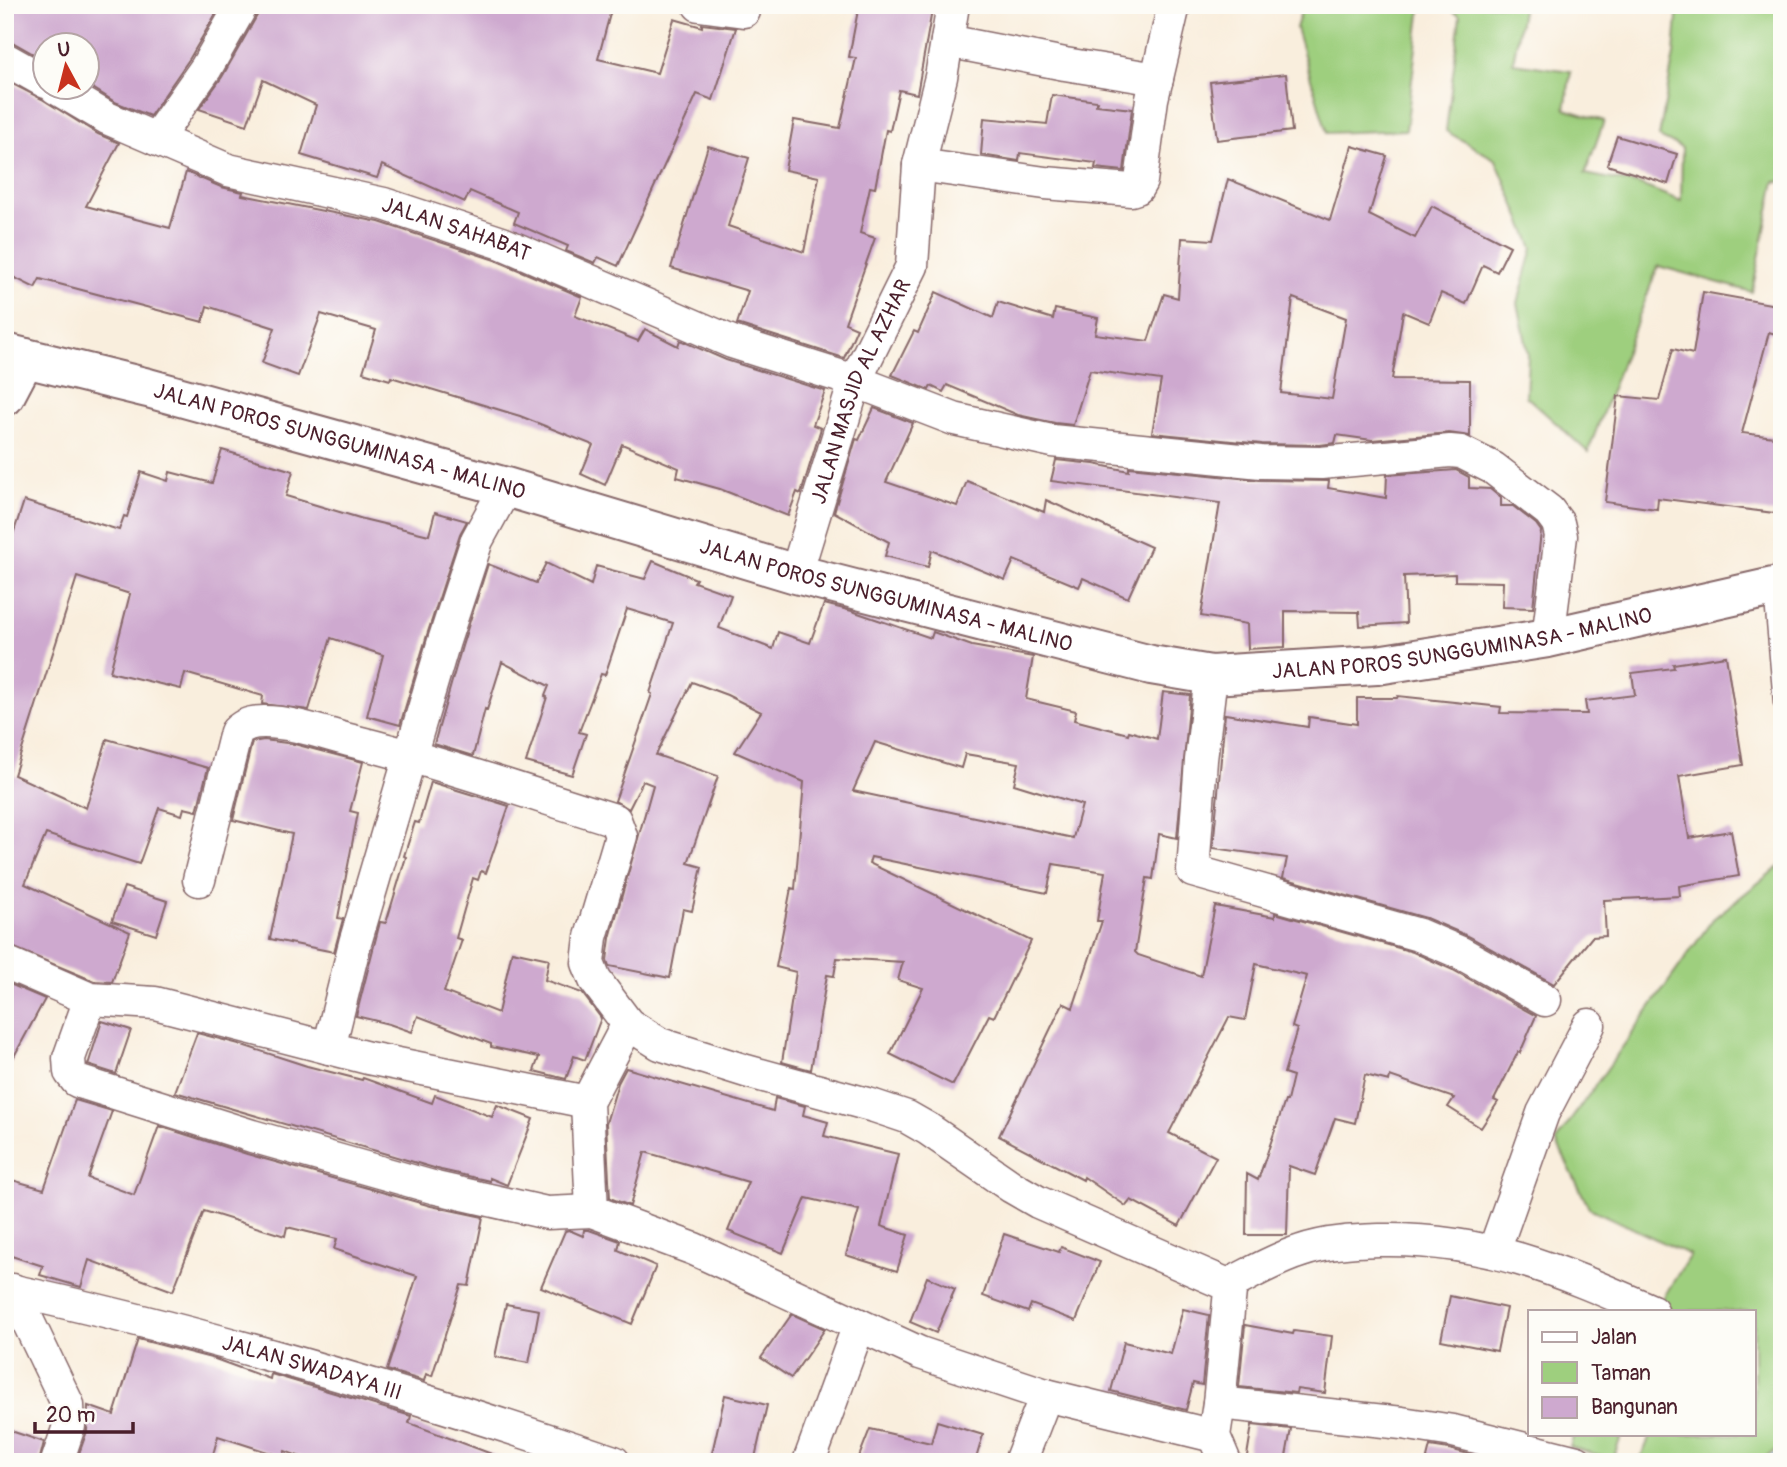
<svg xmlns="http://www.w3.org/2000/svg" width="1787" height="1467" font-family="Pangolin,sans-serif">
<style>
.green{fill:#9ecf7e;stroke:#747754;stroke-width:2}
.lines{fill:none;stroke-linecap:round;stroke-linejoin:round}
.stream{stroke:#7cb3eb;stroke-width:10}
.building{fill:#cea9cf;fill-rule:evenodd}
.service-casing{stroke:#876769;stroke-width:19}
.minor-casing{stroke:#876769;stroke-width:35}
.tertiary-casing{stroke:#876769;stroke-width:42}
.primary-casing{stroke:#876769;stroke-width:42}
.service{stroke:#fff;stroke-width:16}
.minor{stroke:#fff;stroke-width:32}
.tertiary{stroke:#fff;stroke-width:38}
.primary{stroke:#fff;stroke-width:38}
.labels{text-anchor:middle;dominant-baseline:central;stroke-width:5;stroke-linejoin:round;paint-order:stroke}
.street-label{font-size:21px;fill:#4a1f2b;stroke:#fdfcf7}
</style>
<rect width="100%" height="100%" fill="#fdfcf7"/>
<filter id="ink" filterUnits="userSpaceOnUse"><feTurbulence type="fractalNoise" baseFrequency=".0143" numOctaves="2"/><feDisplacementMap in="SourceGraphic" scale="14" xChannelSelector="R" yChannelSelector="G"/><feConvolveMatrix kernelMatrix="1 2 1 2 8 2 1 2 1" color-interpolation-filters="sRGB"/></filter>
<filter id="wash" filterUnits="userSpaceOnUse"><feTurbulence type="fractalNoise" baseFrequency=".00686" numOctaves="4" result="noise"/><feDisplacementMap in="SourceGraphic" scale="28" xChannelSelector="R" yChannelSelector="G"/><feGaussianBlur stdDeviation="1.57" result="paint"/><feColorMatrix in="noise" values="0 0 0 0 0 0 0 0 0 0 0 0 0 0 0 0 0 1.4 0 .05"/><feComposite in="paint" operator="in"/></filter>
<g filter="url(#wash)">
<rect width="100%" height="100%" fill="#f9eedd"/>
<g class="green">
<path d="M1303,5h118l-15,125 -79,3 -31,-105z"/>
<path d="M1443,5h80l-10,58 58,8 -6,38 39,12 -19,53 53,10 43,17 1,-53 -23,-11 15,-83 4,-49h104v177l-7,-1 -23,111 -94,-26 -70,186 -62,-56 2,-43 -10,-50 15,-55 -37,-88 -50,-29 14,-115z"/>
<path d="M1782,864v583l-25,15h-118l12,-28h103v-123h-99l35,-56 -101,-47 -33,-67 157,-222z"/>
<path d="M1574,1434h48l-9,25 -43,-12z"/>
</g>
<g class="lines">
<path class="stream" d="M1771,1462l11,-6"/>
</g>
<g id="blocks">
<g class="building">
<path d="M5,5h216l-31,53 -40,58 -35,-14 -27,-17v-39h-42v15l-32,-18 -9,-2z"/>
<path d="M260,5h329l22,5 -13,49 59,14 17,-54 28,8v-3l34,4 -23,72 -16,-6 -79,172 -20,-9 -3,6 -29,-12 2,-5 -54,-23 4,-11 -48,-21 -5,11 -83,-37 -5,13 -76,-23 15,-50 -53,-25 -16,45 -48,-16 23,-32 36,-63z"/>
<path d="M859,5h74l-16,89 -18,-4 -9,41 -4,-1 -11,58 -5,-1 -10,46 15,5 -30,85 12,5 -13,30 -107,-34 11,-33 -77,-23 37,-122 41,12 -21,68 76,26 15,-75 -34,-7 9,-50 46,8 16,-70 -7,-1z"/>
<path d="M1286,74l6,57 -75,9 -7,-58z"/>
<path d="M5,80l37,19 56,35 21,9 -33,63 84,22 16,-56 35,15 22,5 -1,3 137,27 116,38 87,37 -7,19 63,25 7,-12 33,17 2,-6 46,20 99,31 -12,34 8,3 -20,66 -4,-2 -9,24 -68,-27 -43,-12 2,-9 -57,-24 -17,41 -24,-11 12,-29 -73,-29 -129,-39 -1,3 -27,-8 13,-42 -55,-16 -23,62 -36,-13 13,-35 -68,-22 -4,16 -163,-43 -5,9 -30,-15z"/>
<path d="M1052,95l45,6 -1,4 36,4 -8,62 -29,-3 1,-5 -76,-10 -1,8 -38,-6 3,-37 63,6z"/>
<path d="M1617,136l60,18 -9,30 -61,-19z"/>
<path d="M1352,146l35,10 -18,59 46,23 17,-32 78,40 -13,26 -14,-7 -17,39 -25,-11 -12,30 -26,-11 -11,67 78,1v56l-21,-3 -77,7 -35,-5 -2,8 -15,2 -58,-1 -110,-11 9,-53 -71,-10 -17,55 -18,-2 -37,-8 -71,-30 -4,7 -12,-6 -2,4 -37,-15 22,-44 4,2 18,-41 57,26 5,-16 55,17 2,-10 43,9 -3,16 53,7 16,-47 14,4 4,-60 31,2 15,-61 102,41zM1293,298l53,20 -14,81 -51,-6z"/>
<path d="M1703,292l79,14v30l-13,-4 -27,101 40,5v76l-124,-16 -1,11 -52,-7 13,-106 41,4 14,-51 20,5z"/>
<path d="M874,408l39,15 -27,59 71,24 10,-25 77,31 2,-12 105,47 -23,51 -45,-20 -4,9 -65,-27 -9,20 -73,-30 -4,17 -43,-11 4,-14 -55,-30 22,-73 3,1z"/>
<path d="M222,450l71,21 -7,25 77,23 66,16 6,-23 32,9 -7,13 -33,101 -27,90 -33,-9 16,-61 -52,-17 -22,72 -47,-6 1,-8 -78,-23 -4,16 -71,-17 20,-78 -53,-17 -63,198 72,33 21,-69 101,29 -11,43 -13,-3 -2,7 -23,-7 -20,56 -93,-30 -21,50 105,48 -18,50 -18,-1 -89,-37v-385l19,-58 95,29 5,-14 3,1 14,-45 27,9 2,-9 42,11z"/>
<path d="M1056,460l38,4 35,7v-4l130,13 70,1 -1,7 58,10 1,-23 69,-5 13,7v11l21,1 11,9v8h12l23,18 5,7 -8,77 -31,-1 1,-25 -48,-1v-7l-51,2 2,47 -46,3 -1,-14 -74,-1v36l-37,2 -1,-25 -46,-8 19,-113 -169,-22z"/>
<path d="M653,561l43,18 -2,3 37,13 -12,33 54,21 5,-17 32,11 14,-39 28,7 79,27 2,-6 39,14 61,11 -7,42 50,12 -2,9 54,14 1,-3 28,8 6,-47 27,3 -13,143 -18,-4 -6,45 -6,-1 -12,74 3,3 63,21 14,-70 60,11v-4l138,39 40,18 83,46 -16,37 -2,-1 -24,48 4,2 -17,26 -33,-21 6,-9 -64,-22 -1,5 -24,-6 -10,48 -20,-5 -20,57 -26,-9 -2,69h-41l1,-61 11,6 27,-79h2l6,-25 -9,-3 13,-44 -5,-2 15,-51 -51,-12 -11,56 -16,-3 -60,116 47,24 -37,69 -48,-26 -5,6 -42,-29 -1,3 -84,-44 64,-133 10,5 29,-87h-5l8,-49 -52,-8 -6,29 -176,-36 -2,6 162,78 -37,76 -5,-2 -36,70 -63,-31 33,-66 -25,-8 5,-18 -66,-4 -3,18 -7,-1 -16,95 -29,-8 14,-90 -20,-5 15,-79 4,1 9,-107 -69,-30 26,-40 -34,-17 -35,-13 -36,73 62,21 -30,87 14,4 -10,44 -9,-2 -13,69 -61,-12 -2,-6 3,-22 43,-153 -10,-4 -14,28 -14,-8 37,-107 -2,-1 23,-70 -46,-14 -22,66 -4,-1 -22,58 7,2 -14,41 -46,-13 21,-65 -2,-1 4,-10 -47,-24 -15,48 -2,-1 -12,47 -39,-12 28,-98 26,-82 48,19 10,-20 45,22 5,-19 49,13zM875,742l86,26 4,-14 54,9 -5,21 68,21 -9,33 -220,-47z"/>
<path d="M1726,656l17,109 -64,11 10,62 42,-7 8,45 -60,10 1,10 -76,4 2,36 -14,1 -38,47 -84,-47 -44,-19 -143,-40 4,-20 -74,-10 12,-134 83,13 1,-10 48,7v-26h40l1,-2 103,11 -1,6 87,1 -2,-13 50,-6 -3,-22 42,-5 -1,-4z"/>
<path d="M264,740l30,4 69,18 -13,49 8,2 -20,105 5,1 -9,33 -64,-13 22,-105 -59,-14 19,-78z"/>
<path d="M431,782l78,24 -23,67 -5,-2 -3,9 -5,-2 -17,60 6,2 -18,52 54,21 14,-62 37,8 -4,21 37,13 19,25 -16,42 -11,-4 -8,23 -32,-8 5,-14 -48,-10v-3l-73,-28 -6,16 -23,-8 -33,-8 24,-94 6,1 20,-66 -2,-1 11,-34 4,1z"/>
<path d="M124,887l43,14 -11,34 -44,-14z"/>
<path d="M5,982l40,17 -40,74z"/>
<path d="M102,1021l29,9 -15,44 -28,-9z"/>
<path d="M197,1033l42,11 68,22 55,14 1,-2 69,25 3,-8 57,22 5,-12 36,14 -26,66 -17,-7v3l-49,-11 -266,-78z"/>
<path d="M626,1068l147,43 2,-13 30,8 -2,9 25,7 -4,14 74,18 -17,72 27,9 -11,36 -51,-16 13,-45 -53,-12 -23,55 -55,-22 20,-49 -103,-30 -15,54 -20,-8 -4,-75 12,-40z"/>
<path d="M75,1100l37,11 -24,67 46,17 25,-69 88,28 184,52 52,11 -14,69 -8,-1 -29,91 -6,-2 -2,7 -37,-11 30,-94 -83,-27 3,-10 -50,-12 -2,9 -81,-25 -31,80 -84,-31 -8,27 -41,-12 3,-9 -38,-12v-76l39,11z"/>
<path d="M569,1230l14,6 1,-6h5l31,11 -2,9 38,16 -24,58 -91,-37 24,-56z"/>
<path d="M1004,1234l55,18 2,-5 39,15 -24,59 -45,-17 -3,8 -45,-16z"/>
<path d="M927,1277l28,12 -19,44 -26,-11z"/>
<path d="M1450,1296l56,12 -9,43 -56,-11z"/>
<path d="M506,1304l33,6 -10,53 -34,-6z"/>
<path d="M1183,1309l26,6 -7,70 -9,-2 -7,27 -75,-19 13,-49 47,12z"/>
<path d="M792,1314l33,15 -34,49 -30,-20z"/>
<path d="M1245,1325l48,9 1,-3 38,5 -7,57 -28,-4 -1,4 -57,-6z"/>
<path d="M138,1339l77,20 55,20 1,-5 140,42 -2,7 96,36v3h-191l-29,-11 -2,6 -65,-21 -7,26h-135l11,-31 1,-25 26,9z"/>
<path d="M725,1395l42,10 -13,57h-44z"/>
<path d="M937,1421l46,14 -8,27h-118l13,-33 61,14z"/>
<path d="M1252,1425l39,4 -6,33h-39z"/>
<path d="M5,1429l39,13 -5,20h-34z"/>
<path d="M1430,1446l19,3 51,13h-74z"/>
</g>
</g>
</g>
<g filter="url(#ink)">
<use href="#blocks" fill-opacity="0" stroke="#876769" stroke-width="2"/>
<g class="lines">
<defs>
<path id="service" d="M1772,588l10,115"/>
<g id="minor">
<path d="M699,5l45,6"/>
<path d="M953,5l-12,72 -22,88 126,18 86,7 6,-2 4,-7 11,-82 22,-94"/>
<path d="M947,41l118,23 92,15"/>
<path d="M5,59l41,23"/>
<path id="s1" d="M56,88l51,30 121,52 156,34 118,39 230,99 123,39 99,38 98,22 209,21 60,1 129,-12 11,1 32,16 56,43 9,12 3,13 -13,102"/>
<path d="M156,139l50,-71 36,-63"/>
<path id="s2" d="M796,574l59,-193 57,-115 7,-101"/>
<path d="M1211,675l-10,85 -8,111 226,64 42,18 84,47"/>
<path d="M199,880l37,-148c8,-8 16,-10 28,-10 30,0 61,12 89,19 89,22 175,52 262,79l6,16 -30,101 -3,26 7,17 33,44 32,20 86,27 128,35 33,11 21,12 84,58 26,15 190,83 2,6 -11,112 -5,33 11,26"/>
<path d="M5,962l85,37 65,4 213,55 219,44"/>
<path d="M90,999l-21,59 1,14 7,9 175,55 184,52 111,25 45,-2"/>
<path d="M628,1024l-41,78 5,109 102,38 226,104 126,42 168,41"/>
<path d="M329,1048l26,-105 89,-302 33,-101 29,-53"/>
<path d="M1494,1251l49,-138 46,-88"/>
<path d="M1228,1285c24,-12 47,-26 73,-34 25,-9 53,-10 79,-11 105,-2 178,30 272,71"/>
<path id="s3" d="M5,1289c208,45 408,105 609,173"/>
<path d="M13,1290l55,115 1,21 -12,36"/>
<path d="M1219,1403l183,20 51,8 124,31"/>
<path d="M809,1462l50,-137"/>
<path d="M1020,1462l26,-67"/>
</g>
<path id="tertiary" d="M5,396l20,-38"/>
<g id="primary">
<path id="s4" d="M5,353l143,35 358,99 290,87 355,91 60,10 166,-10 171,-27 234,-53"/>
</g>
</defs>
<use href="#service" class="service-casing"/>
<use href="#minor" class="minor-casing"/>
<use href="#tertiary" class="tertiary-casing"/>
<use href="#primary" class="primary-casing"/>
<use href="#service" class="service"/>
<use href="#minor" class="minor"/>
<use href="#tertiary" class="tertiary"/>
<use href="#primary" class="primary"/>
</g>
</g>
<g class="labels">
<g class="street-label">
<text stroke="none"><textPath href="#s1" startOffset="427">JALAN SAHABAT</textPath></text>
<text stroke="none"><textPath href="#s2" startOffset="194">JALAN MASJID AL AZHAR</textPath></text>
<text stroke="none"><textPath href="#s4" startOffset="346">JALAN POROS SUNGGUMINASA - MALINO</textPath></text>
<text stroke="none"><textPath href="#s4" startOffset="914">JALAN POROS SUNGGUMINASA - MALINO</textPath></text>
<text stroke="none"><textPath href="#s4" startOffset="1502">JALAN POROS SUNGGUMINASA - MALINO</textPath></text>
<text stroke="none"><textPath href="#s3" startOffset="317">JALAN SWADAYA III</textPath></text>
</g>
</g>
<rect width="1787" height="1467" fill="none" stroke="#fdfcf7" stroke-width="28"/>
<rect x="1528" y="1310" width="228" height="126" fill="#fdfcf7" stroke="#b5a4a5" stroke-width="2"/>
<rect x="1542" y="1332" width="35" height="10" fill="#ffffff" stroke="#b5a4a5" stroke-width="2"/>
<text x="1591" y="1344" font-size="21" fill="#4a1f2b">Jalan</text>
<rect x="1542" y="1362" width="35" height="21" fill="#9ecf7e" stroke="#b5a4a5" stroke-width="2"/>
<text x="1591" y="1380" font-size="21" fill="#4a1f2b">Taman</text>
<rect x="1542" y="1397" width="35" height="21" fill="#cea9cf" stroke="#b5a4a5" stroke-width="2"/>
<text x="1591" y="1414" font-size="21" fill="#4a1f2b">Bangunan</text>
<g transform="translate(66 66) rotate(353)"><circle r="33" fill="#fdfcf7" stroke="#b5a4a5" stroke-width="2"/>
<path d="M0-5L12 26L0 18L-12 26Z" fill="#c8321e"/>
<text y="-10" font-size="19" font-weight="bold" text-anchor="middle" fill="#4a1f2b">U</text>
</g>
<path d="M35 1422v10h98v-10" fill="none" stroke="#4a1f2b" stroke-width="3.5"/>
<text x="46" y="1422" font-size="21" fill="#4a1f2b" stroke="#fdfcf7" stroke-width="5" paint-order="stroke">20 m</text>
</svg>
